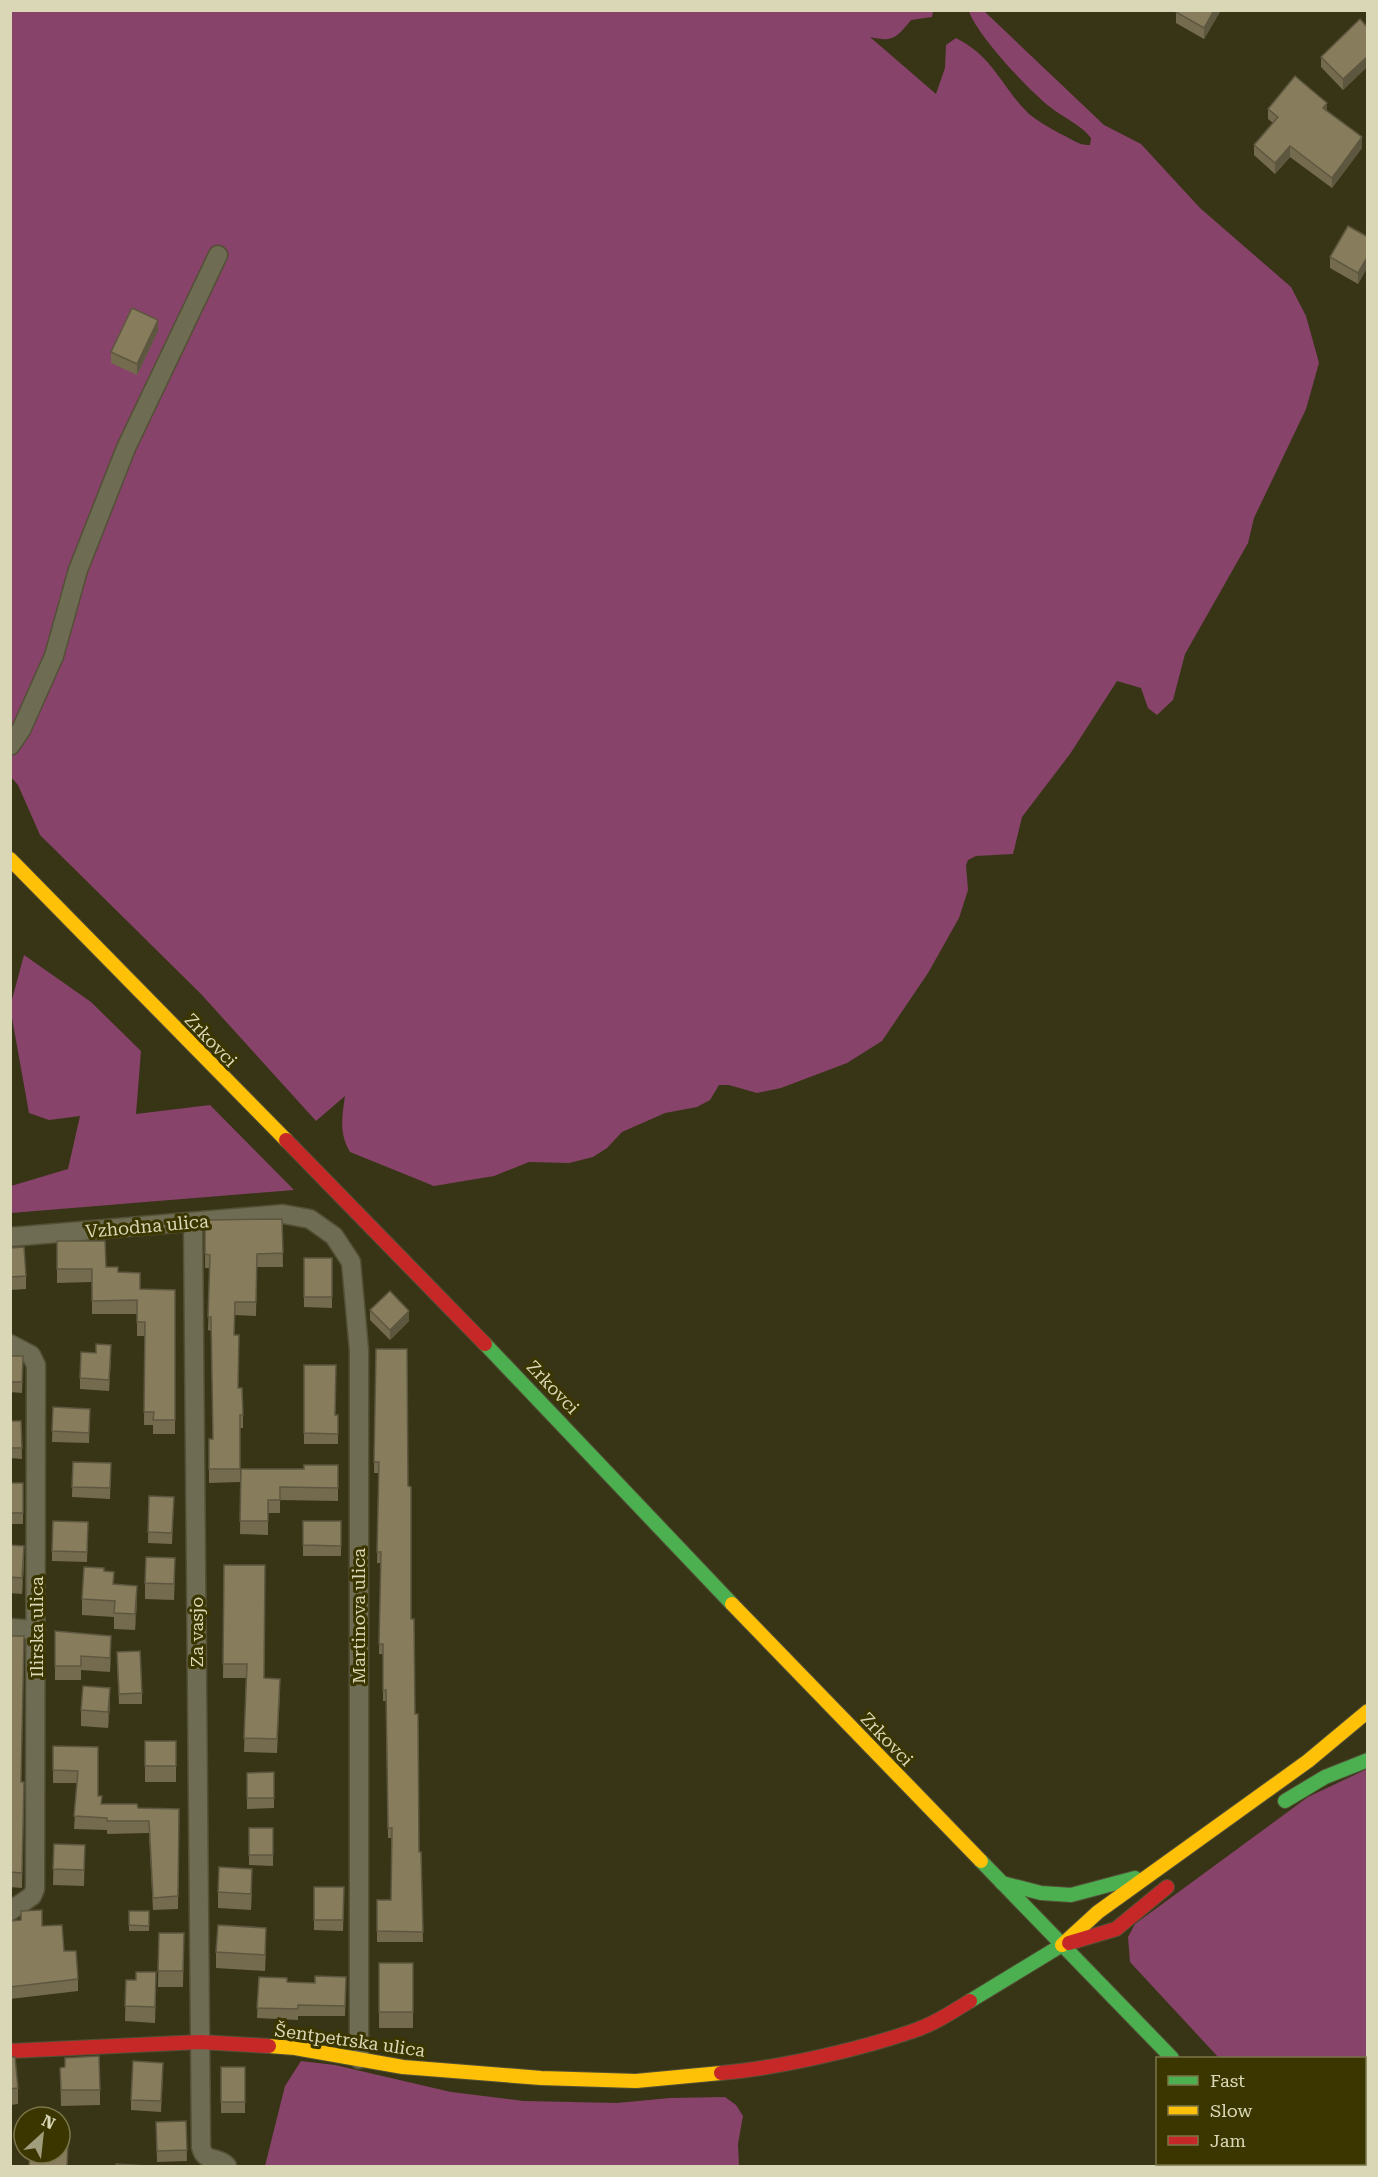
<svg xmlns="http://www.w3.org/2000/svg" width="1378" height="2177" font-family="'Roboto Serif',serif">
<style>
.green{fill:#874369}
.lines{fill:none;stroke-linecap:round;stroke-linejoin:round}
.street-casing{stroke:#535036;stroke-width:21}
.fast-casing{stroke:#535036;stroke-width:16}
.slow-casing{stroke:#535036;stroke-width:16}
.jam-casing{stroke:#535036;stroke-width:16}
.street{stroke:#6e6c53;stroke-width:18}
.fast{stroke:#4caf50;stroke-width:14}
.slow{stroke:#ffc107;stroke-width:14}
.jam{stroke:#c62828;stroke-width:14}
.wall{fill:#746b4f}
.shaded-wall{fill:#5e5740}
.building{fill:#877c5c;stroke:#5e5740;stroke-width:1.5}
.labels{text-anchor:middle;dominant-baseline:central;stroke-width:6;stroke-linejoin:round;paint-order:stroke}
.street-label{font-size:18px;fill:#d9d7b5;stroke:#3b3600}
</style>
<rect width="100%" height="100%" fill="#383517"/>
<g class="green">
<path d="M11,11h922l-1,6 -21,3c-15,19 -19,22 -41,17l66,57 9,-26 1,-23 10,-7c38,19 46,50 73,76 10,8 24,16 36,22 8,4 16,10 25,9l1,-7c-11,-14 -27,-20 -41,-31 -20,-15 -74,-73 -81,-96h15l120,114 37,19 59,64 91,79 15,29 13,47 -13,46 -52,109 -6,25 -63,111 -12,46 -16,15 -9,-7 -7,-20 -24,-7 -47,73 -48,63 -9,37 -37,2 -8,4 -2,5 2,25 -9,28 -31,55 -46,68 -35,22 -66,25 -24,5 -28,-8h-10l-9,15 -13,7 -32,6 -43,19 -15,16 -14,9 -24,6 -40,-1 -35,14 -60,10 -84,-34c-11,-18 -8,-35 -5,-56l-29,25 -115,-127 -161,-159 -22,-50 -7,-8z"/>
<path d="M24,955l67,47 50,49 -5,63 74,-9 84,85 -283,23v-27l57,-17 12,-53 -31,4 -20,-7 -19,-106z"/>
<path d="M1367,1769v397h-46l-3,-2h46v-106h-145l-89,-96 -2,-25 7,-13 173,-127z"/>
<path d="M301,2061l34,4 116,27 73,9 93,2 53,-5 55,-1 11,8 7,11 -5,28 1,22h-474l20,-80z"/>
</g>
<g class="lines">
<defs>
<g id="street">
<path d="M10,746l11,-16 33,-74 24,-86 48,-122 92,-193"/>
<path d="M193,1222l8,925c4,17 17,8 26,19"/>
<path d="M10,1237l273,-23 27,5 24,17 17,26 8,88v709"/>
<path d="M10,1344l21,11 5,10 -1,524 -3,7 -22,15"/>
<path d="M10,1628l26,2"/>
</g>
<g id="fast">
<path d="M485,1344l247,260"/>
<path d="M1285,1801l40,-24 43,-17"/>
<path d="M981,1861l191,197"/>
<path d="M1002,1883l39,10 30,2 64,-17"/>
<path d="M970,2001l92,-56"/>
<path d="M1274,2164l3,2"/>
</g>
<g id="slow">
<path d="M10,859l276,281"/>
<path d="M732,1604l249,257"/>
<path d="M1062,1945l36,-33 210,-151 60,-50"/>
<path d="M269,2046l26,2 108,19 138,11 95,3 85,-8"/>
</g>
<g id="jam">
<path d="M286,1140l199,204"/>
<path d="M1069,1943l47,-14 51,-42"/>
<path d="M10,2051l190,-9 69,4"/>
<path d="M721,2073c57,-5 137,-23 192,-42 21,-7 39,-19 57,-30"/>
</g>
</defs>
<use href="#street" class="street-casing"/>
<use href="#fast" class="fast-casing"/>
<use href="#slow" class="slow-casing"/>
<use href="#jam" class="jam-casing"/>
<use href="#street" class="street"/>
<use href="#fast" class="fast"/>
<use href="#slow" class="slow"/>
<use href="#jam" class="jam"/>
</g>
<g class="wall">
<path d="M1221,10l-17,29 -28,-16v-11z"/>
<path d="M1368,28v38l-25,24 -22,-23v-10z"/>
<path d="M1268,109l59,2 35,37 -30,40 -42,-31 -15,17 -21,-19v-10l19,-22 -5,-4z"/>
<path d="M1368,237v29l-10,18 -28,-16v-11z"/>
<path d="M158,331l-21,44 -26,-12v-11z"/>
<path d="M282,1219l1,48h-26l-1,49 -21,-1 -1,20 4,53 5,27v13h-3v54l-31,1v-44h4l-2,-108 -3,-1 2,-62h-5v-48z"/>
<path d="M57,1241l61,31 22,17 35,1v144h-22v-9h-9l1,-89h-8v-22h-45v-32l-35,1z"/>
<path d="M10,1248l16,28v13l-16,1z"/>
<path d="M304,1258h28v50l-28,-1z"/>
<path d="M370,1310l39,11 -19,19 -20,-20z"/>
<path d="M376,1349l32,137 3,133 8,233h2l2,90h-46v-42h14v-62h-3l-2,-137h-3v-47h-4l2,-91h-4l2,-90h-5z"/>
<path d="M10,1356h13l-1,37 -12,-1z"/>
<path d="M111,1356l-2,35 -29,-2v-11z"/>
<path d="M304,1365l31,50h3v29h-34z"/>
<path d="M53,1407l37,2 -1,34 -37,-1z"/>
<path d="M10,1421h11l1,38 -12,-1z"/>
<path d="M73,1462l38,1 -1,36 -38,-2z"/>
<path d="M338,1465v36l-58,-1v13h-12v22l-28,-1 1,-65h63z"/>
<rect x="10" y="1483" width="13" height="41"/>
<path d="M149,1496l25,1 -2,47 -24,-1z"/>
<rect x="303" y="1521" width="38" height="35"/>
<path d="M88,1522l-1,40 -35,-1v-10z"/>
<path d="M10,1545l14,17 -2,32 -12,-1z"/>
<path d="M224,1565l40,113 16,15 -3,60 -33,-1 2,-74h-23z"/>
<path d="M104,1571l10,13 23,17 -2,29 -21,-1v-12l-32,-2v-16z"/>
<path d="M175,1573l-1,27 -29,-1v-16z"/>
<path d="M55,1631l56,18 -1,23 -29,-2v10h-26z"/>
<path d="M10,1636l11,146h3l-2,106 -12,-1z"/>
<path d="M117,1662l25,31v11h-23z"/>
<path d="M110,1704l-2,24 -27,-2v-16z"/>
<rect x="145" y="1741" width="31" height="41"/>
<path d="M53,1746l45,1v49l4,8 36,4 41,1 -1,100 -25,1 -4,-77 -42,1v-4l-33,-1 3,-46h-24z"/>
<path d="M274,1772v36l-27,1v-36z"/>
<path d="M249,1828h24v38l-24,-1z"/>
<path d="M54,1844l31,1 -1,41 -31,-1z"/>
<path d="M252,1885l-1,25 -33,-2v-16z"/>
<path d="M314,1887h30l-1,44 -29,-1z"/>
<path d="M21,1911l21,15 22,25 14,28v12l-68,8v-78l11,-1z"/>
<rect x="129" y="1911" width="20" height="20"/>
<path d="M159,1933h25l-1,54h-25z"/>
<path d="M266,1944l-1,27 -49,-3v-16z"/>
<rect x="379" y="1963" width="34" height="65"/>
<path d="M259,1977l28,5 28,1 31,-6 -1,39h-47v4l-41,-2z"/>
<path d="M126,1980l30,8 -1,35 -30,-2z"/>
<path d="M10,2057l8,31v16l-8,1z"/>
<rect x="221" y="2067" width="24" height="46"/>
<path d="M60,2068l40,22v15l-39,1z"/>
<path d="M163,2074l-2,38 -30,-2v-10z"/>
<path d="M186,2121l1,40 -30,1 -1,-40z"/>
</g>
<g class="shaded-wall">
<path d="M1214,10h7l-17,29v-11z"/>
<path d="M1368,56v10l-25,24v-11z"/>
<path d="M1327,103v10l-4,-5z"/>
<path d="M1362,137v11l-30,40v-10z"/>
<path d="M1290,146v11l-15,17v-11z"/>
<path d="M1368,256v10l-10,18v-11z"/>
<path d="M158,320v11l-21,44v-11z"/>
<path d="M409,1311v10l-19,19v-10z"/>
<path d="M111,1345v11l-2,35v-11z"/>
<path d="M24,1546v16l-2,32v-16z"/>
<path d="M137,1586v15l-2,29v-16z"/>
<path d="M111,1636v13l-1,23v-14z"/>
<path d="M110,1688v16l-2,24v-16z"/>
<path d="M252,1869v16l-1,25v-16z"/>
<path d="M266,1928v16l-1,27v-16z"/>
</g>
<g class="building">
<path d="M1177,10h37l-10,18 -28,-16z"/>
<path d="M1360,19l8,9v28l-25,23 -22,-22z"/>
<path d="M1295,76l32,27 -4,5 39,29 -30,41 -42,-32 -15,17 -21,-18 24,-28 -10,-8z"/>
<path d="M1348,226l20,11v19l-10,17 -28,-16z"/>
<path d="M132,308l26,12 -21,44 -26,-12z"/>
<path d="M282,1219l1,34 -26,1 -1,48h-21l-1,33h5l-1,53h4l1,27h-3v54h-31v-30h4l-2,-122h-3l2,-62 -5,-1v-34z"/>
<path d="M57,1241h48l1,26h12v5l22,1v16l35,1v130h-22l1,-8h-10l1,-90h-8v-22l-45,1v-32h-35z"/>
<path d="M24,1247l2,29 -16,1v-29z"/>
<rect x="304" y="1258" width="28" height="39"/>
<path d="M390,1291l19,20 -19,19 -20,-20z"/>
<path d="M96,1344l15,1 -2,35 -29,-2 1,-26 15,1z"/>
<path d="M376,1349h31l1,137 3,1v132h3l1,95h3l1,138h2l2,80 -46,-1v-31h14l1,-72h-4l-2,-138h-3v-46h-4l2,-92h-4l2,-90h-5z"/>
<path d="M10,1356h13l-1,26h-12z"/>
<path d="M304,1365h32l-1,50h3v19l-34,-1z"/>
<path d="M53,1407l37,2 -1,24 -37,-2z"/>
<path d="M10,1421h11l1,27h-12z"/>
<path d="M73,1462l38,1 -1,25 -38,-1z"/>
<path d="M304,1465h34v23l-58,-1v13h-12v21h-28l1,-52h63z"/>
<rect x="10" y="1483" width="13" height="30"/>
<path d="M149,1496l25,1 -2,36 -24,-1z"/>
<path d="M53,1521l35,1 -1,30 -35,-1z"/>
<path d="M303,1521h38v25l-38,-1z"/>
<path d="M10,1545l14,1 -2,32 -12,-1z"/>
<path d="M146,1557l29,1 -1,26 -29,-1z"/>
<path d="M224,1565h41l-1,113 16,1 -3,60 -33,-1 3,-74h-24z"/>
<path d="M84,1567l20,1v3l10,1 -1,12 24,2 -2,28 -21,-1 1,-12 -33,-2z"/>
<path d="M55,1631l56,5 -1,22 -29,-2v10h-26z"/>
<path d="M10,1636h14l-3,146h3l-2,91 -12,-1z"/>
<path d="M140,1651l2,42 -23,1 -2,-42z"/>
<path d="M83,1686l27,2 -2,24 -27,-2z"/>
<rect x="145" y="1741" width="31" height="25"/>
<path d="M53,1746l45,1v49h4l-1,8h36l1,4 41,1 -1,87 -25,2 -4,-77h-42v-3l-33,-2 4,-45 -25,-1z"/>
<path d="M274,1772v26h-27v-25z"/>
<rect x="249" y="1828" width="24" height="27"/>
<path d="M54,1844l31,1 -1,25 -31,-1z"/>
<path d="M219,1867l33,2 -1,25 -33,-2z"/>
<path d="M314,1887h30l-1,33h-29z"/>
<path d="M42,1910v16l20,-1 2,26h12l2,28 -68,8v-66l11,-1v-9z"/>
<path d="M129,1911h20v15l-20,-1z"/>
<path d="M218,1925l48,3 -1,27 -49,-3z"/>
<path d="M159,1933h25l-1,38h-25z"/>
<rect x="379" y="1963" width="34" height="49"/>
<path d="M136,1972h20l-1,35 -30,-1 1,-26h10z"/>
<path d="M315,1976l31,1 -1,29 -47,-1v4l-41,-1 2,-31 28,1v4l28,1z"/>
<path d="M99,2056l1,34h-39l-1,-22 5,-1v-9z"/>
<path d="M10,2057h5l3,31 -8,1z"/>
<path d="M133,2061l30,2 -2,38 -30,-1z"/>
<rect x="221" y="2067" width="24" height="35"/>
<path d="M186,2121l1,29 -30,1 -1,-29z"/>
<path d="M60,2142h8l-1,24h-38l1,-13h30z"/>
<path d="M116,2164l32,2h-32z"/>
</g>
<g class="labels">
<g class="street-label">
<text transform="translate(211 1040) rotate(46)">Zrkovci</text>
<text transform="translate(147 1226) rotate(-5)">Vzhodna ulica</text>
<text transform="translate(553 1387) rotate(46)">Zrkovci</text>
<text transform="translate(358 1616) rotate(-90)">Martinova ulica</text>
<text transform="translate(36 1627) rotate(-90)">Ilirska ulica</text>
<text transform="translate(196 1632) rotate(-90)">Za vasjo</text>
<text transform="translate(887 1739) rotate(46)">Zrkovci</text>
<text transform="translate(350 2040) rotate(8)">Šentpetrska ulica</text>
</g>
</g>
<rect width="1378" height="2177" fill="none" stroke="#d9d7b5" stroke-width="24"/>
<rect x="1156" y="2057" width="210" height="108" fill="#3b3600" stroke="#7a7648" stroke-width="1.5"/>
<rect x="1168" y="2076" width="30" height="9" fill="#4caf50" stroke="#7a7648" stroke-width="1.5"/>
<text x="1210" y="2087" font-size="18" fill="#d9d7b5">Fast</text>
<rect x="1168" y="2106" width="30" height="9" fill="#ffc107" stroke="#7a7648" stroke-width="1.5"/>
<text x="1210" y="2117" font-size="18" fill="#d9d7b5">Slow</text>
<rect x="1168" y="2136" width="30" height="9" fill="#c62828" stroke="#7a7648" stroke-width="1.5"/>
<text x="1210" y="2147" font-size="18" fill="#d9d7b5">Jam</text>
<g transform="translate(42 2135) rotate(27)"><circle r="28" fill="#3b3600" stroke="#7a7648" stroke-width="1.5"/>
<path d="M0-4.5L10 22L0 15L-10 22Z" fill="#a19e7e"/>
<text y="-9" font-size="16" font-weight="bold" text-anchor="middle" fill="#d9d7b5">N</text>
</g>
</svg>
